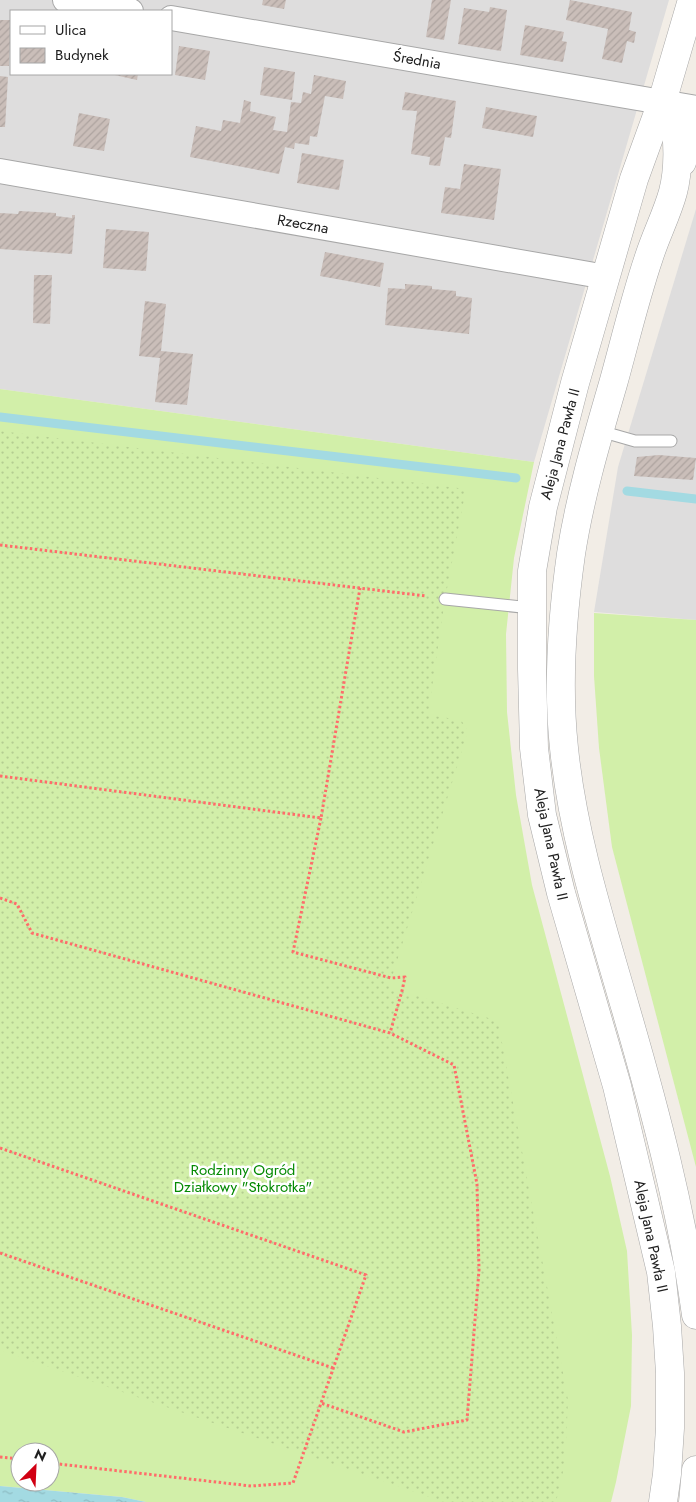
<svg xmlns="http://www.w3.org/2000/svg" width="696" height="1502" font-family="Jost,sans-serif">
<style>
.residential{fill:#dedddd;fill-rule:evenodd}
.grass{fill:#d2efa9;fill-rule:evenodd}
.garden{fill:url(#garden-dots)}
.water{fill:url(#water-ripples)}
.lines{fill:none;stroke-linecap:round;stroke-linejoin:round}
.stream{stroke:#a3dae2;stroke-width:9}
.building{fill:url(#building-hatch)}
.service-casing{stroke:#a7a7a7;stroke-width:13}
.minor-casing{stroke:#a7a7a7;stroke-width:26}
.tertiary-casing{stroke:#a7a7a7;stroke-width:29}
.path{stroke:#ff6c6a;stroke-width:3;stroke-dasharray:2.5 2.5;stroke-linecap:butt}
.service{stroke:#fff;stroke-width:11}
.minor{stroke:#fff;stroke-width:24}
.tertiary{stroke:#fff;stroke-width:28}
.labels{text-anchor:middle;dominant-baseline:central;stroke-width:5;stroke-linejoin:round;paint-order:stroke}
.street-label{font-size:15px;fill:#202020;stroke:#fff}
.park-label{font-size:15px;fill:#048a03;stroke:#fff}
</style>
<defs>
<pattern id="garden-dots" width="8" height="8" patternUnits="userSpaceOnUse" patternTransform="scale(1.25)"><rect width="8" height="8" fill="#d2efa9"/><path d="M2 2h.1M6 6h.1" fill="none" stroke="#b4cd91" stroke-width="1.8" stroke-linecap="round"/></pattern>
<pattern id="water-ripples" width="26" height="14" patternUnits="userSpaceOnUse" patternTransform="scale(1.25)"><rect width="26" height="14" fill="#a3dae2"/><path d="M2 4q2-2 4 0t4 0M15 11q2-2 4 0t4 0" fill="none" stroke="#8cbbc2"/></pattern>
<pattern id="building-hatch" width="6" height="6" patternUnits="userSpaceOnUse" patternTransform="scale(1.25)"><rect width="6" height="6" fill="#cabeb9"/><path d="M-1 1l2-2M0 6l6-6M5 7l2-2" fill="none" stroke="#ada39f"/></pattern>
</defs>
<rect width="100%" height="100%" fill="#f2ede6"/>
<g class="residential">
<path d="M0,0h669l-135,462 -534,-73zM11,11h160v63h-160z"/>
<path d="M696,209v411l-102,-8 24,-145z"/>
</g>
<g class="grass">
<path d="M0,389l534,73 -20,96 -8,76 1,78 9,83 16,90 78,291 17,75 5,84 -1,71 -15,76 -5,20h-465l-24,-5 -122,-11zM20,1452h30v30h-30z"/>
<path d="M594,613l102,7v547l-84,-320 -13,-99 -5,-72z"/>
</g>
<path class="garden" d="M0,431l466,58 -21,110 -17,116 33,5 7,11 -79,256 109,34 70,379 -3,63 -9,39h-112l-444,-152z"/>
<path class="water" d="M0,1486l122,11 24,5h-146z"/>
<g class="lines">
<g class="stream">
<path d="M0,417l516,61"/>
<path d="M627,491l69,8"/>
</g>
</g>
<g class="building">
<path d="M263,0h23l-2,9 -22,-4z"/>
<path d="M432,0h19l-7,40 -18,-3z"/>
<path d="M570,0l62,12 -3,18 7,2 -2,11 -7,-2 -5,22 -20,-4 6,-30 -42,-9z"/>
<path d="M490,7l17,3 -6,41 -43,-7 6,-36 25,4z"/>
<path d="M0,20h11l-2,46h-9z"/>
<path d="M525,25l39,7 -2,9 5,1 -4,20 -43,-7z"/>
<path d="M179,46l31,5 -5,29 -30,-5z"/>
<path d="M264,67l31,5 -3,28 -32,-5z"/>
<path d="M110,74h28l-1,6z"/>
<path d="M314,75l32,6 -3,18 -18,-3 -8,41 -7,-1 -1,9 -14,-2 -1,6 -9,-2 -6,27 -89,-17 6,-31 25,5 2,-11 17,3 4,-23 7,2 -1,9 26,6 -3,13 14,2 4,-30 10,1 2,-11 8,2z"/>
<path d="M0,76l8,1 -3,50h-5z"/>
<path d="M405,92l51,9 -5,37 -6,-1 -5,29 -11,-1 1,-8 -19,-3 6,-43 -15,-1z"/>
<path d="M486,107l51,9 -4,21 -51,-9z"/>
<path d="M79,113l31,6 -6,32 -31,-5z"/>
<path d="M302,153l42,7 -5,30 -42,-7z"/>
<path d="M464,164l37,5 -7,51 -53,-7 4,-26 15,2z"/>
<path d="M19,211l37,2v3l16,2v-3h3l-3,39 -72,-5v-36l18,1z"/>
<path d="M106,229l43,3 -3,39 -43,-3z"/>
<path d="M325,252l59,11 -4,24 -60,-11z"/>
<path d="M34,275h18l-2,49 -17,-1z"/>
<path d="M405,284l27,2v3l24,2v5l16,2 -3,36 -84,-9 3,-37 17,1z"/>
<path d="M145,301l21,3 -5,47 32,3 -6,51 -32,-3 5,-44 -21,-2z"/>
<path d="M659,455l37,3 -3,22 -59,-4 3,-19z"/>
</g>
<g class="lines">
<defs>
<g id="service">
<path d="M600,431l35,10h36"/>
<path d="M445,599l86,9"/>
</g>
<g id="minor">
<path d="M65,0l66,11"/>
<path d="M171,18l525,90"/>
<path d="M0,171l606,106"/>
</g>
<g id="tertiary">
<path d="M662,102c4,5 8,10 10,16 8,19 6,55 1,74 -6,22 -17,43 -24,65 -14,41 -24,84 -36,127 -16,55 -33,112 -42,170 -9,64 -14,129 -7,194 9,89 37,175 62,262 29,100 56,201 70,305"/>
<path d="M682,162l14,-41"/>
<path d="M663,1502l4,-28 3,-46v-55l-3,-47 -6,-54 -44,-186 -56,-193 -19,-78 -8,-67 -2,-79v-98l11,-64 32,-124 59,-204 28,-77 30,-102"/>
<path d="M693,1502l3,-32"/>
</g>
</defs>
<use href="#service" class="service-casing"/>
<use href="#minor" class="minor-casing"/>
<use href="#tertiary" class="tertiary-casing"/>
<g class="path">
<path d="M0,545l426,51"/>
<path d="M0,776l321,42 39,-230"/>
<path d="M321,818l-28,134 98,26 14,-1 -3,14 -12,42"/>
<path d="M0,898l17,6 15,29 358,100 64,32 23,119 2,86 -12,150 -63,12 -83,-29"/>
<path d="M0,1148l366,127 -73,208 -42,3 -201,-23"/>
<path d="M0,1253l333,115"/>
<path d="M0,1457l20,2"/>
</g>
<use href="#service" class="service"/>
<use href="#minor" class="minor"/>
<use href="#tertiary" class="tertiary"/>
</g>
<g class="labels">
<g class="street-label">
<text transform="translate(417 60) rotate(10)">Średnia</text>
<text transform="translate(303 224) rotate(10)">Rzeczna</text>
<text transform="translate(560 444) rotate(-75)">Aleja Jana Pawła II</text>
<text transform="translate(551 844) rotate(78)">Aleja Jana Pawła II</text>
<text transform="translate(651 1236) rotate(78)">Aleja Jana Pawła II</text>
</g>
<g class="park-label">
<text x="243" y="1170">Rodzinny Ogród<tspan x="243" dy="17">Działkowy "Stokrotka"</tspan></text>
</g>
</g>
<rect x="10" y="10" width="162" height="65" fill="#ffffff" stroke="#a6a6a6"/>
<rect x="20" y="26" width="25" height="8" fill="#ffffff" stroke="#a6a6a6"/>
<text x="55" y="35" font-size="15" fill="#202020">Ulica</text>
<rect x="20" y="48" width="25" height="15" fill="url(#building-hatch)" stroke="#a6a6a6"/>
<text x="55" y="60" font-size="15" fill="#202020">Budynek</text>
<g transform="translate(35 1467) rotate(24)"><circle r="24" fill="#ffffff" stroke="#a6a6a6"/>
<path d="M0-4L9 19L0 12L-9 19Z" fill="#d10013"/>
<text y="-8" font-size="14" font-weight="bold" text-anchor="middle" fill="#202020">N</text>
</g>
</svg>
